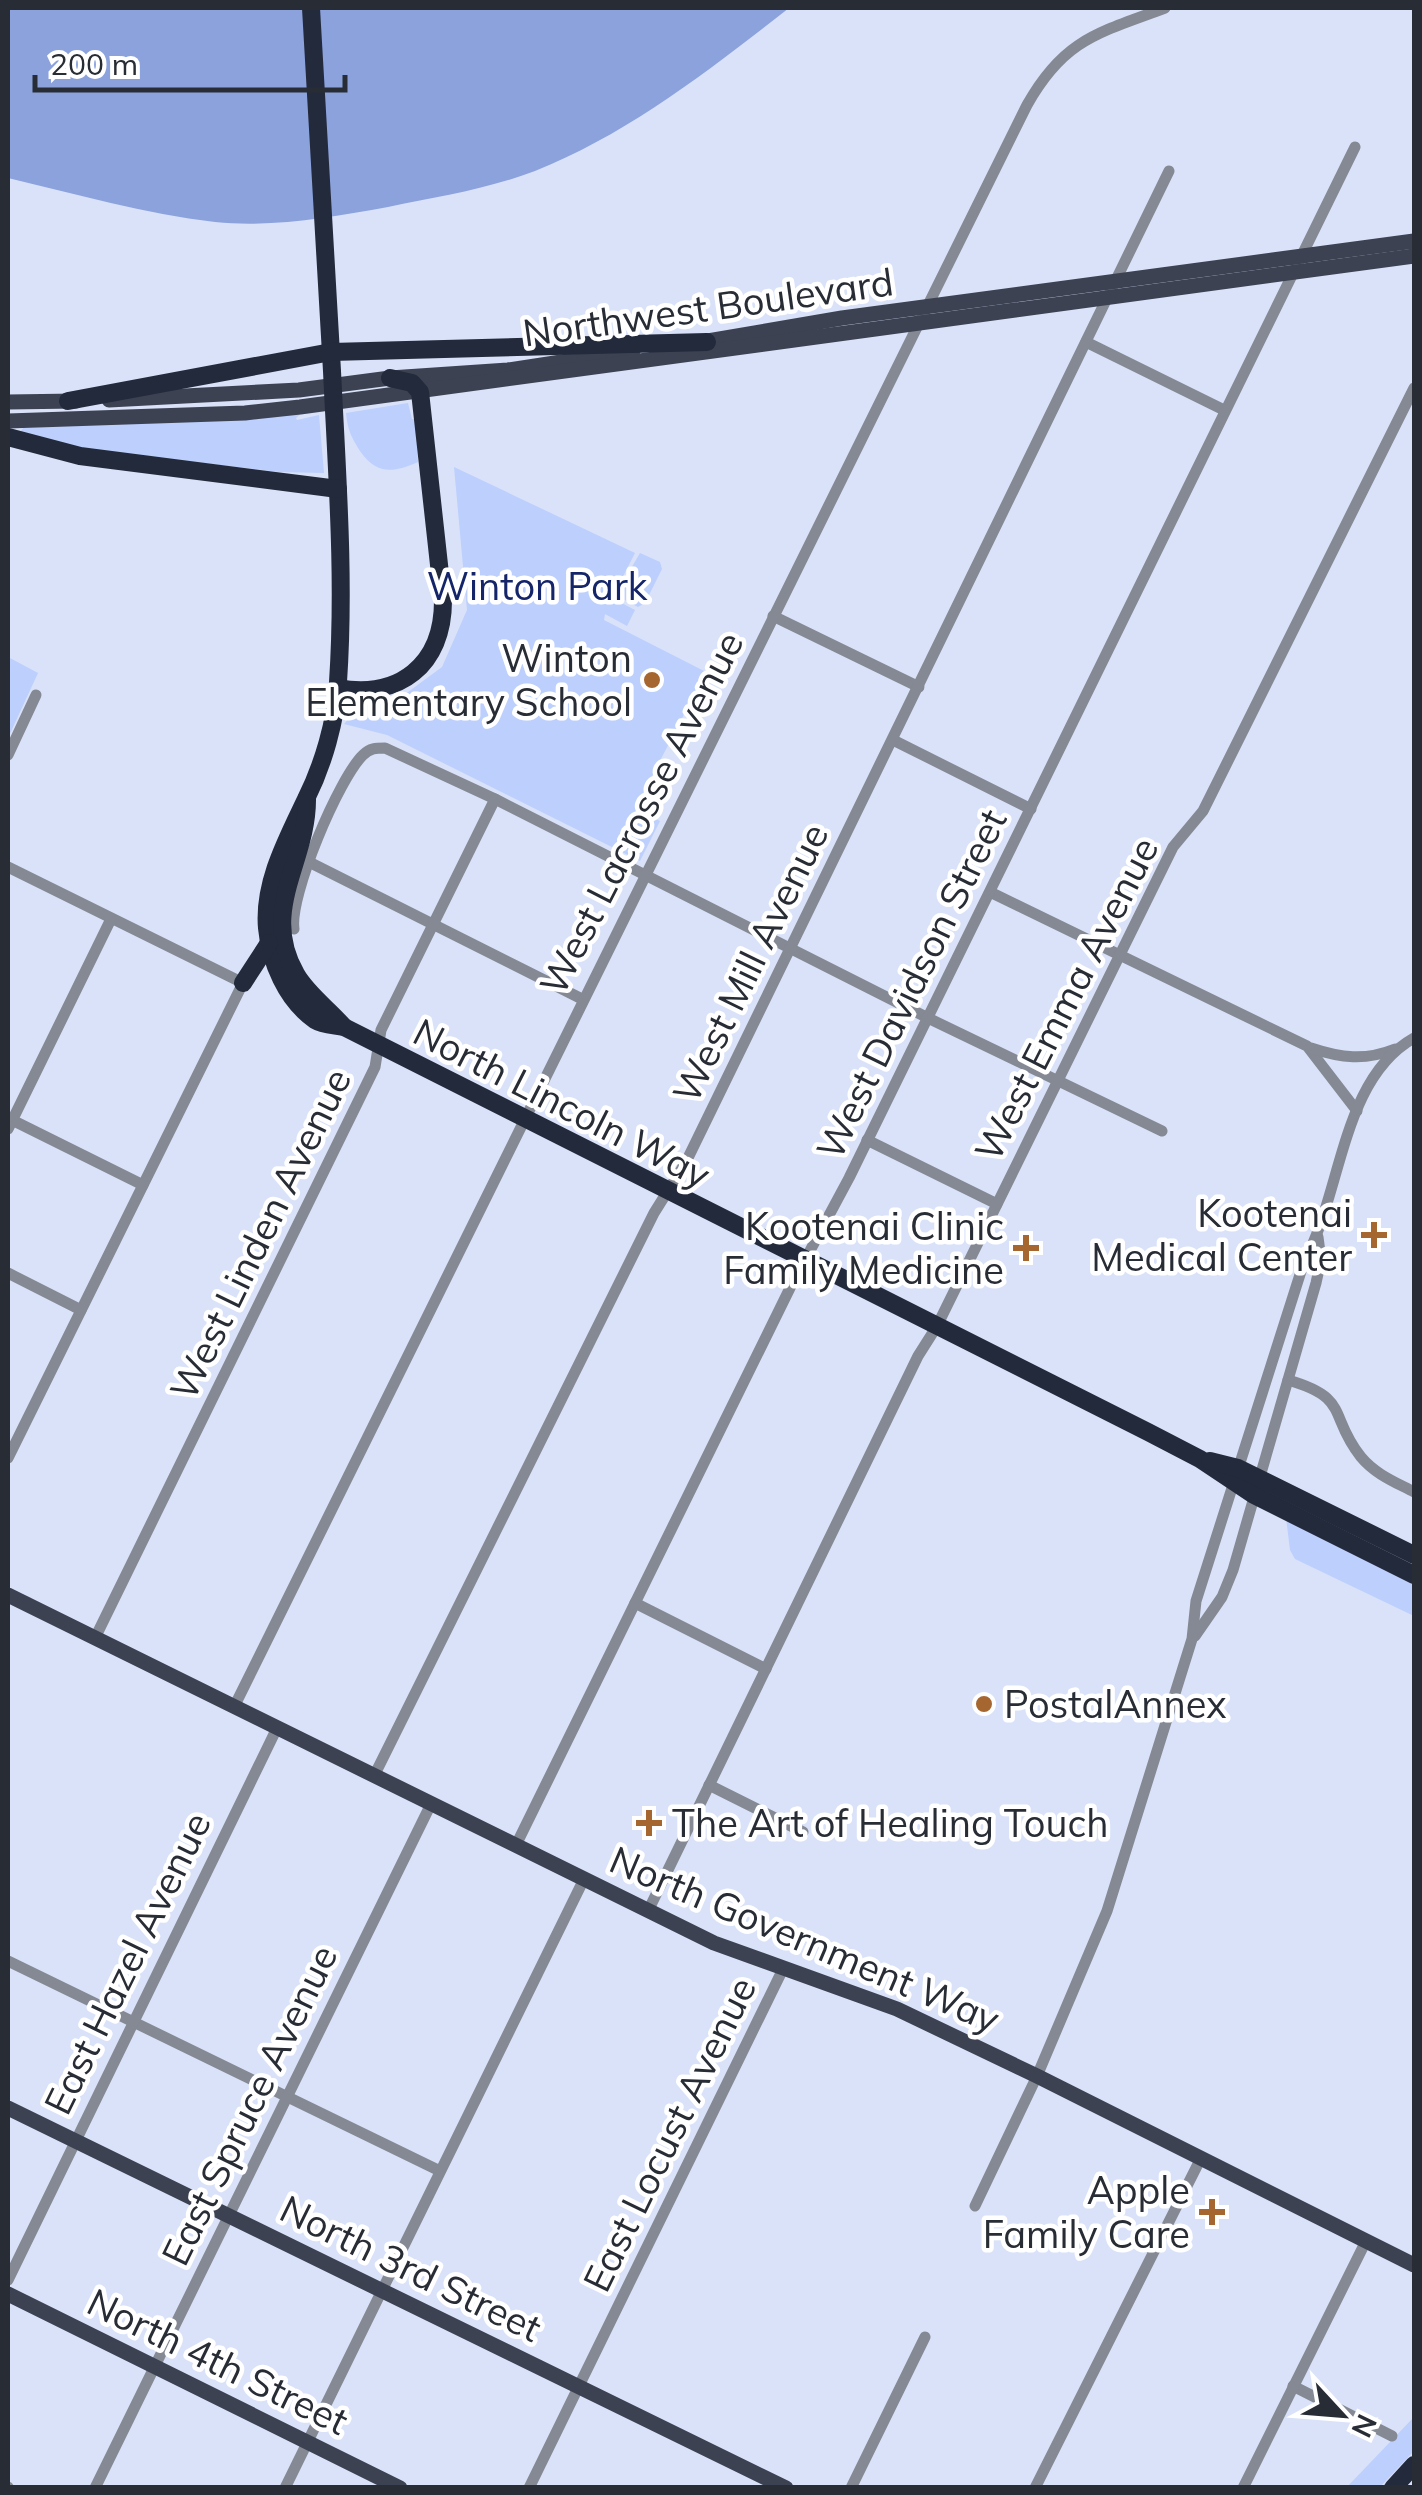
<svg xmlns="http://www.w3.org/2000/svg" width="1422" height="2495" font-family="Mulish,sans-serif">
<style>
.green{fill:#bccffd}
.water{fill:#8ba2dd}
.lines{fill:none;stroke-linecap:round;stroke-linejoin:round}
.minor{stroke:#858993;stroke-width:11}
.major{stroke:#3c4252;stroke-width:15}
.highway{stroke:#232a3b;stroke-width:18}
.poi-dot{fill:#a66630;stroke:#fff;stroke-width:4}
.labels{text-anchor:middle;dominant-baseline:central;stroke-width:9;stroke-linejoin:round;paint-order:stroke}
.street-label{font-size:38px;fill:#282c34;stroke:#fff}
.park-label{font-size:38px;fill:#142569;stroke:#fff}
.poi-label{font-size:38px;fill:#282c34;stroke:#fff;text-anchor:end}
</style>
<rect width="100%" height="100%" fill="#d9e2f9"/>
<g class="green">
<path d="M408,403l4,16h4l2,43c-25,11 -41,13 -58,-11 -9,-15 -12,-20 -14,-38z"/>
<path d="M303,412l-7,6 1,2 22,-5 5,58 -45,-1 -198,-23 -61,-17 3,-4z"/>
<path d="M454,467l181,86 -23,45 23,12 -8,16 -22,-12 -1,6 102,52 -71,137 25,12 -20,40 -253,-126 -43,-11 14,-16 46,-13 38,-28 25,-57z"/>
<path d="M640,553l20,9 2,7 -17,34 -7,4 -19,-10 3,-13z"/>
<path d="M8,657l30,16 -30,65z"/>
<path d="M1286,1517l128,67v32l-119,-57 -5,-9z"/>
<path d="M1414,2417v34l-34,36 -34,1z"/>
</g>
<path class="water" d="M8,8h781c-78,61 -161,126 -254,163 -47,18 -98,26 -147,36 -56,10 -116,21 -173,15 -70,-8 -139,-28 -207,-44z"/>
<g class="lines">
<g class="minor">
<path d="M1086,342l138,68"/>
<path d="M773,616l146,71"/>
<path d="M893,740l138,69"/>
<path d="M8,755l28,-60"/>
<path d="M309,862l273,137"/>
<path d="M8,867l235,116 -235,475"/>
<path d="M990,892l317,154 50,65"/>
<path d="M294,929c-5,-33 45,-151 69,-174 7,-7 13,-7 22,-7l110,51 433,219 234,113"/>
<path d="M1311,1048c30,10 54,13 84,1"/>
<path d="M8,1118l135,67"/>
<path d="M8,1129l103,-210"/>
<path d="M867,1140l130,64"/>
<path d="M8,1273l73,37"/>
<path d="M1288,1380c63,18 40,36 73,77 14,17 34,25 53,35"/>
<path d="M635,1603l131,66"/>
<path d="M1195,1636l27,-39 11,-27 83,-287 5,-23 -3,-23"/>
<path d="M95,1638l280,-571 6,-37 114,-231"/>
<path d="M234,1707l793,-1602c37,-66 71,-72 138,-97"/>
<path d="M374,1776l280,-563 32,-51 483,-991"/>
<path d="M709,1785l94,47"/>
<path d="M516,1845l274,-557 59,-110 506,-1031"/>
<path d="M648,1911l270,-555 19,-30 236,-479 30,-36 211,-423"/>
<path d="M8,1961l432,210"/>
<path d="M975,2206l62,-130 70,-165 85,-272 4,-38 108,-339c38,-69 37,-183 110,-224"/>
<path d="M8,2280l269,-552"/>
<path d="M1293,2386l99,50"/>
<path d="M8,2487v1"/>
<path d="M95,2488l336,-684"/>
<path d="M285,2488l299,-609"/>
<path d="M529,2488l254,-519"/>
<path d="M851,2488l74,-151"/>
<path d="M1035,2488l166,-330"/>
<path d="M1243,2488l123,-247"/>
</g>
<g class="major">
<path d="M696,343l146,-25 572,-77"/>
<path d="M109,400l190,-10 91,-12 118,-8 125,-19"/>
<path d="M8,402l68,-1"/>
<path d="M8,421l237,-8 55,-6 1114,-151"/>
<path d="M8,1595l706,348 183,66 140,67 377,189"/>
<path d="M8,2108l778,380"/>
<path d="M8,2294l392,194"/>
</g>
<g class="highway">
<path d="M311,8c7,121 14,242 21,363 5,104 13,208 6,311 -2,39 -15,83 -32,117 -19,40 -43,84 -39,129 3,33 19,72 48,92 8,5 20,5 29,7l804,405 52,27 54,36 160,80"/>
<path d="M68,401l263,-49 376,-10"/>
<path d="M8,437l72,19 258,33"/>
<path d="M338,688c61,11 105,-23 105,-87l-23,-209 -8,-9 -22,-5"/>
<path d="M307,798c1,64 -48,111 -11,176 12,21 33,35 48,53"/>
<path d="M243,983l26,-40"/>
<path d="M1210,1461l28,7 176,87"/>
<path d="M1393,2488l21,-23"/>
</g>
</g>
<g class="poi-dot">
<circle cx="652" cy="680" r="10"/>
<path d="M1369 1220h10v10h10v10h-10v10h-10v-10h-10v-10h10z"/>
<path d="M1021 1233h10v10h10v10h-10v10h-10v-10h-10v-10h10z"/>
<circle cx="984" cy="1704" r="10"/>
<path d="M644 1808h10v10h10v10h-10v10h-10v-10h-10v-10h10z"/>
<path d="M1207 2197h10v10h10v10h-10v10h-10v-10h-10v-10h10z"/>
</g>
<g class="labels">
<g class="street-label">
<text transform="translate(708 307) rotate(-8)">Northwest Boulevard</text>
<text transform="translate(641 813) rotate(-63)">West Lacrosse Avenue</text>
<text transform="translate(750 963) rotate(-64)">West Mill Avenue</text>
<text transform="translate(911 984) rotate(-64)">West Davidson Street</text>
<text transform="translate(1066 999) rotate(-63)">West Emma Avenue</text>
<text transform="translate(562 1103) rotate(27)">North Lincoln Way</text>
<text transform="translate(260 1234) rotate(-64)">West Linden Avenue</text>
<text transform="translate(805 1939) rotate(23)">North Government Way</text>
<text transform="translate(127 1963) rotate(-64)">East Hazel Avenue</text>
<text transform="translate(249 2105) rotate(-64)">East Spruce Avenue</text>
<text transform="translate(669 2134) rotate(-64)">East Locust Avenue</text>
<text transform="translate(411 2268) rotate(26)">North 3rd Street</text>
<text transform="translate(218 2361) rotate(26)">North 4th Street</text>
</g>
<g class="park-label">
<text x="537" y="586">Winton Park</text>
</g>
<g class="poi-label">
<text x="632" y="658">Winton<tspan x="632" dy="44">Elementary School</tspan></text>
<text x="1352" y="1213">Kootenai<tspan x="1352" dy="44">Medical Center</tspan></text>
<text x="1004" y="1226">Kootenai Clinic<tspan x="1004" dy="44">Family Medicine</tspan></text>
<text x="1004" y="1704" text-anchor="start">PostalAnnex</text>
<text x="672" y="1823" text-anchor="start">The Art of Healing Touch</text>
<text x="1190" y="2190">Apple<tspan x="1190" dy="44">Family Care</tspan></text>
</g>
</g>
<rect width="1422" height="2495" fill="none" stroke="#282c34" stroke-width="20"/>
<g transform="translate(1342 2415) rotate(116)" stroke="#ffffff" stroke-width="8" paint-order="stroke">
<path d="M0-8L18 38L0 25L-18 38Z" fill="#282c34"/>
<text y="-15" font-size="28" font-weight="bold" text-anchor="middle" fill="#282c34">N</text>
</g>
<path d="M35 75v15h310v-15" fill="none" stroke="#282c34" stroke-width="5"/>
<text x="50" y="75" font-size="30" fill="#282c34" stroke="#ffffff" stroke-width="8" paint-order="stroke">200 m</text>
</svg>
